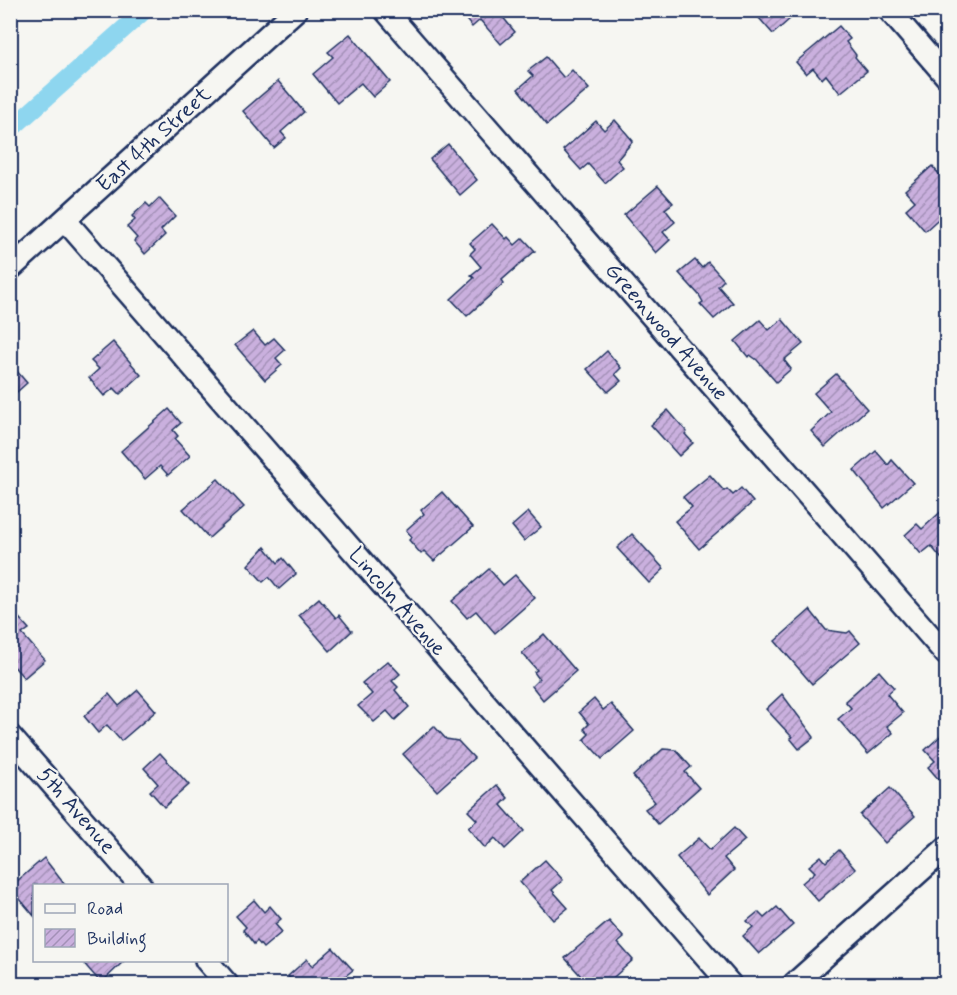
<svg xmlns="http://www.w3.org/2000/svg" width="957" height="995" font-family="Mynerve,sans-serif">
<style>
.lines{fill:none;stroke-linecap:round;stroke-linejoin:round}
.canal{stroke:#8ed6ef;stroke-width:18}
.building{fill:url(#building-hatch);stroke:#1b2f5e;stroke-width:1.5}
.minor-casing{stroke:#1b2f5e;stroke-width:26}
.minor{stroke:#f6f6f2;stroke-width:21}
.labels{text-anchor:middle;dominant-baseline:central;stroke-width:4.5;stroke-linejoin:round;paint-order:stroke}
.street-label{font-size:22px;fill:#1b2f5e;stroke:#f6f6f2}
</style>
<defs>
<pattern id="building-hatch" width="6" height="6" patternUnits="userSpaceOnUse" patternTransform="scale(1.5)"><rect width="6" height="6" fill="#cab0de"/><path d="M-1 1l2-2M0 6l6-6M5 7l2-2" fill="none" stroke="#a390b7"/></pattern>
</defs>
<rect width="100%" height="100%" fill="#f6f6f2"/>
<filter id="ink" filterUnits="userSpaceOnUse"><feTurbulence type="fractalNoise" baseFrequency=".0167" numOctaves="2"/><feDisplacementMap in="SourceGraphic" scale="12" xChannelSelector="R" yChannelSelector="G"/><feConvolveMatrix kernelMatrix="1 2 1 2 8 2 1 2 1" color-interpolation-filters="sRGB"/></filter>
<g filter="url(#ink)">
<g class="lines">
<path class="canal" d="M10,130l135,-120"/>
</g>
<g class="building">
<path d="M458,10h39l18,22 -14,12 -21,-24 -8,7z"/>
<path d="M752,10h48l-27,24z"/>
<path d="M839,26l11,13 -4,3 10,13 -1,2 12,14 -27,22 -14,-18 -4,4 -9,-11 -7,6 -10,-12z"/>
<path d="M350,34l40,48 -17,15 -12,-14 -24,20 -24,-29 20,-17 -5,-5z"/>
<path d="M546,57l18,21 8,-8 17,19 -42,36 -29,-36 15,-13 -5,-5z"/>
<path d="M278,81l26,31 -23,20 5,6 -12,10 -31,-37z"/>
<path d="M615,120l18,21 -16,19 6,7 -18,16 -17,-19 -7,6 -18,-20 33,-29 8,9z"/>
<path d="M448,144l29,36 -17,15 -30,-36z"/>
<path d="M932,166l14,16v30l-21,19 -19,-22 9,-8 -10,-11z"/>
<path d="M658,186l15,17 -8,6 10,13 -12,10 7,8 -14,13 -32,-38z"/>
<path d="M159,198l16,18 -14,14 4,5 -20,19 -11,-13 3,-3 -10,-11 8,-7 -3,-4 14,-13 4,4z"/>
<path d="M492,224l14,15 2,-2 7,8 8,-7 12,13 -33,29 2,3 -37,33 -16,-17 23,-21 -3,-3 10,-8 -11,-13 5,-5 -5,-6z"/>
<path d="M695,260l7,8 6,-6 16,18 -6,6 15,17 -19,16 -14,-15 3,-2 -4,-7 -20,-22z"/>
<path d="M782,319l21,25 -19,16 7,9 -15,13 -19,-22 -7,-5 -2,2 -13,-16 25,-21 9,10z"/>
<path d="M253,331l12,14 9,-7 11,12 -9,8 6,7 -17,15 -30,-35z"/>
<path d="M113,342l28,33 -21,19 -6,-6 -10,8 -15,-18 10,-9 -8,-8z"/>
<path d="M607,351l14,17 -6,6 6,7 -13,11 -21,-23z"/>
<path d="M10,363l17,20 -17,15z"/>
<path d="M836,374l31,35 -42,38 -14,-16 20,-19 -17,-19z"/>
<path d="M169,409l12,14 -8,7 5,6 -3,3 15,17 -22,19 -8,-9 -15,13 -24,-28z"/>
<path d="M668,410l19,22 -2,2 8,9 -14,13 -28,-31z"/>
<path d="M876,451l12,14 4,-5 21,23 -29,25 -30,-38z"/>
<path d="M710,475l14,16 3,-2 6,6 8,-7 12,14 -54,47 -24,-28 17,-14 -9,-10z"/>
<path d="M218,479l26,28 -35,31 -26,-29z"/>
<path d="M442,492l31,35 -39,34 -10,-10 -3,3 -12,-14 3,-3 -6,-7 18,-16 -3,-4z"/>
<path d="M946,507v57l-15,-18 -10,8 -16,-19 12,-11 5,5z"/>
<path d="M528,512l13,15 -17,14 -12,-15z"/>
<path d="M632,534l32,35 -15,14 -32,-35z"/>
<path d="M265,547l13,16 5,-5 13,16 -17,15 -10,-12 -6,5 -15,-17z"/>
<path d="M489,569l14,16 12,-10 20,23 -40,35 -19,-22 -9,7 -15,-17z"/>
<path d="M319,598l17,20 3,-3 13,16 -22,20 -31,-36z"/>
<path d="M10,608l19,21 -7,5 23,26 -21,18 -14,-16z"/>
<path d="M810,610l16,20 21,3 3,-2 10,12 -48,41 -37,-43z"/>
<path d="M544,634l32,37 -33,29 -11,-14 7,-7 -5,-7 3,-2 -15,-17z"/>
<path d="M388,661l12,13 -8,7 6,6 -3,3 14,17 -14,13 -8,-9 -13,11 -16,-16 14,-12 -10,-11z"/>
<path d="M879,671l15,17 -7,6 16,19 -16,13 6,7 -25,21 -30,-35 13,-11 -6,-7z"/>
<path d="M138,690l18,21 -35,30 -14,-16 -9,8 -14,-17 25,-22 10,12z"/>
<path d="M782,694l32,43 -15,12 -9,-11 2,-1 -26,-28z"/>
<path d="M594,699l9,11 8,-6 23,27 -32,28 -18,-20 5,-5 -5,-5 5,-5 -10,-12z"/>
<path d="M434,726l12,13 12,2 16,17 -37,33 -34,-37z"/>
<path d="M946,731v57l-18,-21 7,-6 -10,-11z"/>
<path d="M663,749l13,1 15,17 -6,5 14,16 -41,36 -13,-15 10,-7 -22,-26z"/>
<path d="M160,753l29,32 -25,22 -14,-16 8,-7 -14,-16z"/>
<path d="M497,785l11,13 -7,7 23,26 -19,18 -10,-11 -10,10 -17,-20 9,-8 -9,-9z"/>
<path d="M890,788l25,28 -30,27 -25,-28z"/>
<path d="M734,828l11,12 -21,18 10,12 -27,25 -30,-38 22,-19 11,12z"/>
<path d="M839,850l16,19 -37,32 -16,-18 13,-11 -6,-6 12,-10 5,6z"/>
<path d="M44,858l21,27h-31v31l-24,-29z"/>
<path d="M545,860l18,20 -11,10 16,18 -15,12 -33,-38z"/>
<path d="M254,900l10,12 6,-6 11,13 -6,5 7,8 -19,16 -6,-7 -3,3 -11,-14 3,-3 -10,-11z"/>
<path d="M777,907l16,18 -34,29 -16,-18 10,-9 -6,-6 11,-9 6,6z"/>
<path d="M609,921l15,17 -6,5 15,17 -27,24h-18l-23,-26z"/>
<path d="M333,948l20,22 -18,14h-40l-7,-8 19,-17 5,7z"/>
<path d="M81,960h44l-24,23z"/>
</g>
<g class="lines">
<defs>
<g id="minor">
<path d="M385,10l561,644"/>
<path d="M889,10l57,66"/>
<path d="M65,220l665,764"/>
<path d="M10,269l286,-259"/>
<path d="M10,736l131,150"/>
<path d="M206,960l21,24"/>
<path d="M794,984l152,-136"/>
</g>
</defs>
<use href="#minor" class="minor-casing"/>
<use href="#minor" class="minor"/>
</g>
</g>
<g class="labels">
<g class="street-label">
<text transform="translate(154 140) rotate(-42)">East 4th Street</text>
<text transform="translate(666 332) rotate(49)">Greenwood Avenue</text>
<text transform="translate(397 602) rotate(49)">Lincoln Avenue</text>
<text transform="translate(76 811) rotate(49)">5th Avenue</text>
</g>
</g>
<rect width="957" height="995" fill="none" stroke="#f6f6f2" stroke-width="36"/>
<rect x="18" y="18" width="921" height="959" fill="none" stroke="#1b2f5e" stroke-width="2" filter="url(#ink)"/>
<rect x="33" y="884" width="195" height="78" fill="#f6f6f2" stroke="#9ea6b7" stroke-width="1.5"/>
<rect x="45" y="904" width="30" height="9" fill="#f6f6f2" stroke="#9ea6b7" stroke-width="1.5"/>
<text x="87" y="914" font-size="18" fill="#1b2f5e">Road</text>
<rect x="45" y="929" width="30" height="18" fill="url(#building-hatch)" stroke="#9ea6b7" stroke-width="1.5"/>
<text x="87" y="944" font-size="18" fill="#1b2f5e">Building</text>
</svg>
